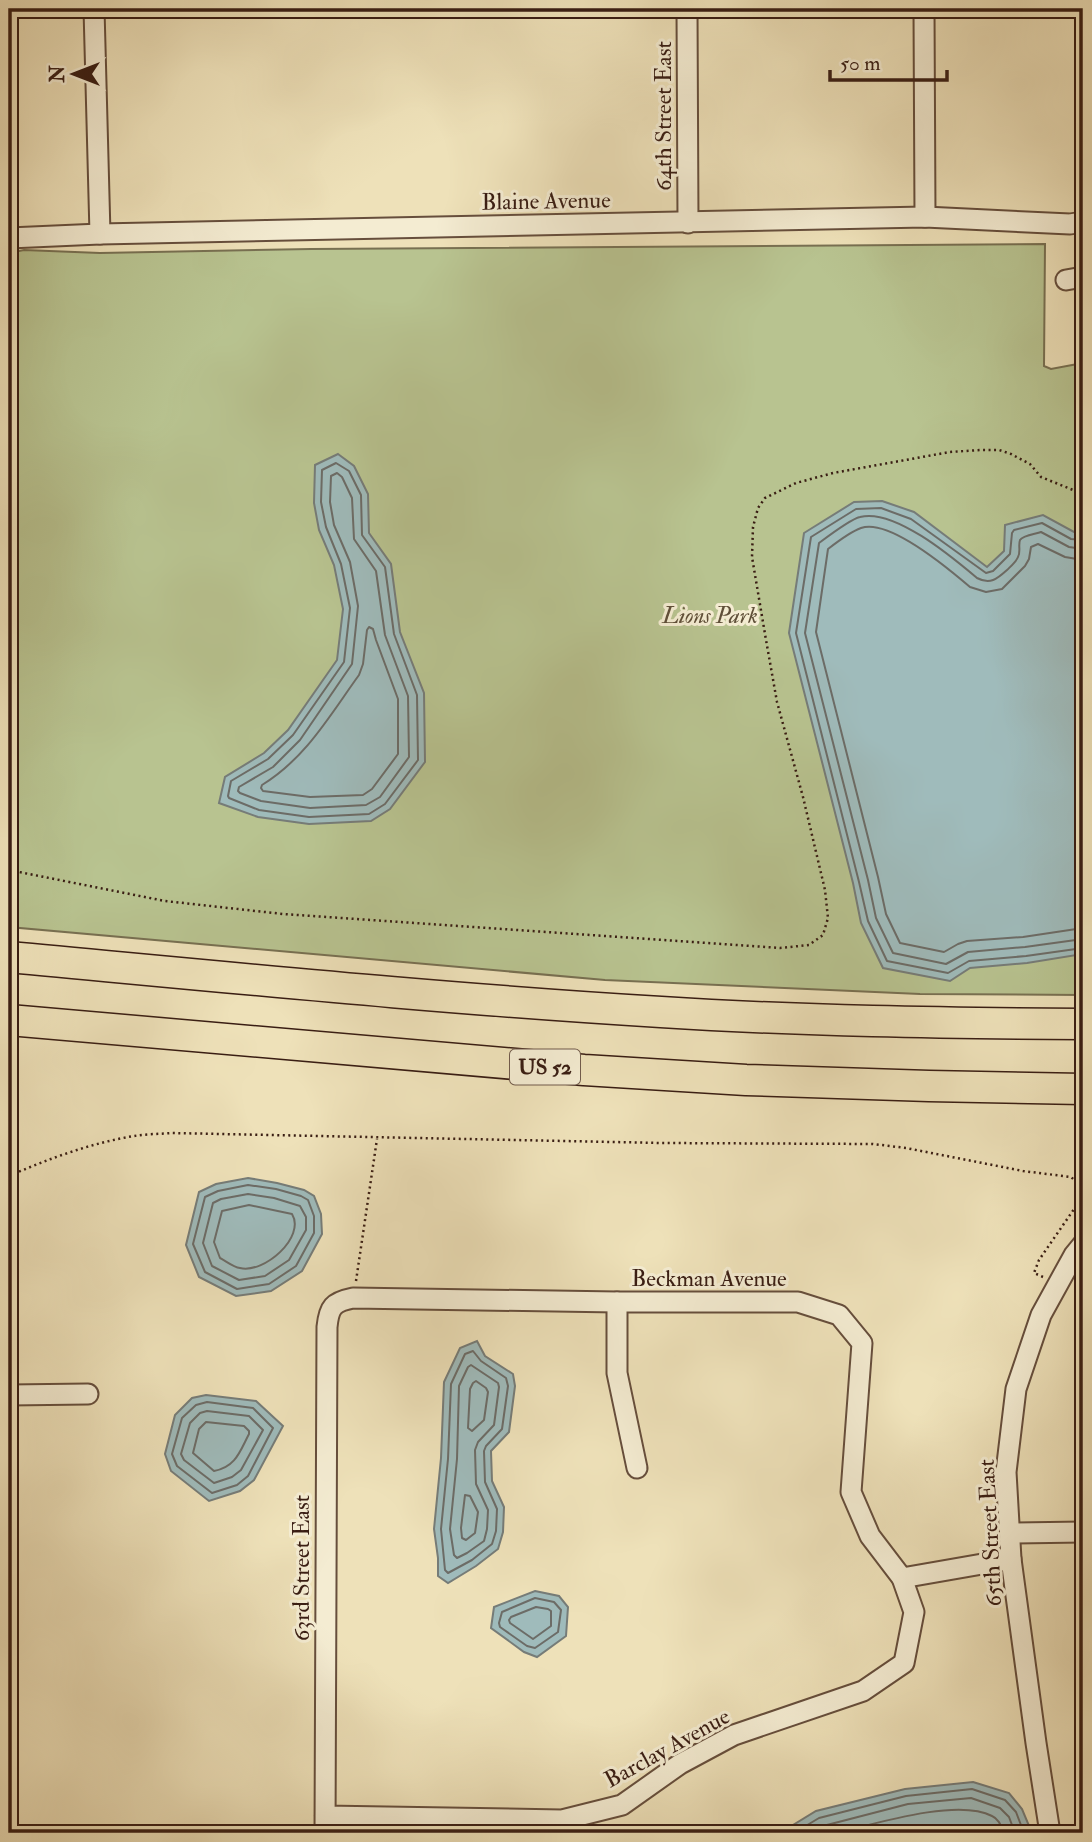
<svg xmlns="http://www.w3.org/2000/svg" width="1092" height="1842" font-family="'IM FELL Double Pica',serif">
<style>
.green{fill:#b8c390;stroke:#787052;stroke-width:2}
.water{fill:#9fbbbb;stroke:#767c78;stroke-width:2}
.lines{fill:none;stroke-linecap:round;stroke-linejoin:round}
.shore{stroke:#6c6c67;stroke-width:2}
.minor-casing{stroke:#664e3c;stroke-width:23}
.highway-casing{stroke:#391d13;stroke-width:33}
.path{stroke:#391d13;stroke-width:2.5;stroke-dasharray:2 3.5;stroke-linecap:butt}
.minor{stroke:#f4ecd2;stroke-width:19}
.highway{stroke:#eee1b9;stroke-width:30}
.labels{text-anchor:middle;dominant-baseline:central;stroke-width:6;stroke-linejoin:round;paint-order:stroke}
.shield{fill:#f4ecd2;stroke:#715b4c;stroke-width:2}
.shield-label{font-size:21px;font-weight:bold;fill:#391d13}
.street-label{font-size:23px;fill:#391d13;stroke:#f4ecd2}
.park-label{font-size:23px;font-style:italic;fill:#5f4f38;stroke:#f4ecd2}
</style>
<rect width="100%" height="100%" fill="#eee1b9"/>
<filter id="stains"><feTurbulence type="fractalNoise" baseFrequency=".00286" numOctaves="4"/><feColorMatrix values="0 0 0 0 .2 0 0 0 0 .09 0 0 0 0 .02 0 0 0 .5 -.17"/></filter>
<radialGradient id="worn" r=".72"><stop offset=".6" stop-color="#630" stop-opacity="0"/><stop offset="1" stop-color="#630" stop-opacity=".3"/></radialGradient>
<path class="green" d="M1045,244l-1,122 7,3 32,-6v632l-163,-1 -315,-14 -596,-53v-674l15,-3 76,3 211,-4z"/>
<g class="water">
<path d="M338,454l16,12 14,28 1,39 22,31 9,68 24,61 1,69 -35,47 -19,12 -62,3 -51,-7 -39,-14 6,-26 39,-24 24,-23 49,-70 6,-51 -9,-44 -15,-35 -5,-27 1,-38z"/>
<path d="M882,501l32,11 73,55 17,-16 1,-26 38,-10 31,17 9,2v420l-56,9 -57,5 -20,13 -67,-13 -22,-45 -8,-40 -64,-250 15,-100 50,-31z"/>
<path d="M248,1178l29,5 27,7 10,6 7,18 1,20 -20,37 -31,20 -35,5 -37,-19 -13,-32 13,-53 17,-8z"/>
<path d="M477,1341l8,15 28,18 2,12 -6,46 -18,19 1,30 12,26 -1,25 -5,17 -22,17 -28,17 -10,-7v-18l-4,-29 7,-71 3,-76 16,-34z"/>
<path d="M206,1395l50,6 27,25 -29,54 -14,11 -31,10 -38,-30 -6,-17 10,-39 17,-17z"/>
<path d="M535,1591l24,5 9,11 -2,29 -29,21 -13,-5 -33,-24 3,-21z"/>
<path d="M973,1782l36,11 13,16 10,24h-252l36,-22 89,-22z"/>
</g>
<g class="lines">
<g class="shore">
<path d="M336,463l13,8 12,24 1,40 23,32 9,67 23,61 1,65 -33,44 -16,10 -60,3 -50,-7 -30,-12 -1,-2 3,-15 37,-22 25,-24 51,-73 6,-54 -9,-44 -15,-37 -5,-25 1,-32z"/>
<path d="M337,473l5,4 10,21 2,41 22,32 9,64 23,61 1,61 -29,40 -14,8 -56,3 -49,-7 -21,-8 -2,-2 1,-4 34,-20 27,-27 52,-76 6,-58 -8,-44 -16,-37 -4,-23 1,-26z"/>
<path d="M1083,540l-12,-1 -29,-16 -28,7 -2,3 -2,21 -17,17 -7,2 -75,-54 -30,-11 -25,1 -45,28 -15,96 63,249 9,39 19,40 61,12 21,-12 57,-5 57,-8"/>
<path d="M1083,549l-14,-2 -28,-15c-5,2 -18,3 -21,8 -2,5 1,12 -2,17 -2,5 -7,9 -11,13 -10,9 -17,15 -30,8 -25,-21 -83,-70 -117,-61 -9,2 -33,20 -41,26l-14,90 63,247 8,38 17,35 53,11 22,-12 57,-5 58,-8"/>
<path d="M1083,560l-18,-3 -27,-13 -7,3 -2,12 -4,7 -23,23 -16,3 -16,-5c-21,-18 -81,-69 -109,-59 -11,4 -24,14 -33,21l-12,83 62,245 8,37 14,29 44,9 14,-8 9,-3 56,-4 60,-9"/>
<path d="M369,627l4,2 3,11 22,59v55l-26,35 -9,6 -53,2 -47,-6 -2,-3 1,-3c44,-27 68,-70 97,-110l4,-11 4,-34z"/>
<path d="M248,1185l28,4 25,7 7,4 6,16v17l-18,33 -27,18 -32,5 -32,-17 -12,-28 12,-47 13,-6z"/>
<path d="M248,1194l26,4 26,8 6,11v13l-17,30 -24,16 -26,4 -27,-14 -9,-23 10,-40 8,-4z"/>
<path d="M249,1205l43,9c14,23 -28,60 -52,54 -7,-1 -14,-7 -20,-10l-6,-16 8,-31z"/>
<path d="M473,1351l8,10 25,17 2,8 -6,43 -16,17 -2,5 1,31 12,27 -1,22 -4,13 -20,16 -24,13 -3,-3 -4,-41 7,-70 3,-75 14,-30z"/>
<path d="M471,1365l27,18 1,4 -5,38 -16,17 -3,8 1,34 12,26 -1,19 -3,12 -17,12 -10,5 -3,-3 -4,-26 7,-70 2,-73 9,-19z"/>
<path d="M476,1381l10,7 2,4 -4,28 -12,11 -4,-3 2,-39 3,-6z"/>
<path d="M207,1402l46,6 20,20 -25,48 -11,9 -25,8 -35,-27 -5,-12 10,-36 14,-13z"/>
<path d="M207,1411l42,5 14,14 -22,40 -9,7 -18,6 -30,-23 -3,-6 9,-31 10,-10z"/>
<path d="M206,1422l38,4 5,5v3c-9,17 -13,33 -35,37l-21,-18 6,-24z"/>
<path d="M465,1495l5,1 8,16 -3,21 -9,7 -4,-2 -1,-10z"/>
<path d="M535,1598l19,4 7,8 -3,22 -23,16 -8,-2 -27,-19 -1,-4 3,-11z"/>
<path d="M536,1607l12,2 3,2v15l-18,13 -23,-16 -1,-3 2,-3z"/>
<path d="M794,1833l25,-15 87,-22 66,-7 33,11 11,12 8,21"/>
<path d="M810,1833l13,-7 85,-22 63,-6 29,10 9,9 6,16"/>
<path d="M837,1833c37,-9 120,-35 155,-17 7,3 9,10 12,17"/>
</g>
<defs>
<g id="minor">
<path d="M94,9l6,225"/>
<path d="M687,9l1,214"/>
<path d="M924,9l1,208"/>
<path d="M9,238l91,-4 825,-17 145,7 13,-2"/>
<path d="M1066,280l17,-3"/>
<path d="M617,1302v71l20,95"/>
<path d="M9,1395l79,-1"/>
<path d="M1010,1533l73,-1"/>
<path d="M902,1578l109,-19"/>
<path d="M325,1833l2,-506c2,-20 6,-25 26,-29l264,4h181l41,13 23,28 -11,149 19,44 32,42 12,34 -10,51 -41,28 -129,44 -54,29 -58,41 -60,15 -237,-4"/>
<path d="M1050,1833l-14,-90 -25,-184 -5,-87 10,-83 25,-74 33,-60 9,-11"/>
</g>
<g id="highway">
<path d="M9,957c217,20 434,42 652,55 141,9 282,11 422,12"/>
<path d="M9,1020l575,50 162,10 183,6 154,3"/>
</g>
</defs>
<use href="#minor" class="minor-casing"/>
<use href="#highway" class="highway-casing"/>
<g class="path">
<path d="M9,870l156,31 118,13 497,34 29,-3 14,-10 5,-17 -3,-28 -22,-93 -26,-95 -11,-62 -14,-83 1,-30 5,-19 7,-10 31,-15 37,-10 117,-21 30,-2h19l12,4 19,10 11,13 42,17"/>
<path d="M9,1176c39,-17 82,-33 125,-40 12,-2 25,-2 38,-3l490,10 211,1 33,4 117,23 48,6 10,9 2,8"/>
<path d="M1043,1277l-9,-4 5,-13 44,-64"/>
<path d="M356,1281l21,-142"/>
<path d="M1076,1289l7,-8"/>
</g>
<use href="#minor" class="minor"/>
<use href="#highway" class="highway"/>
</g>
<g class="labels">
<rect class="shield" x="510" y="1049.5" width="70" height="35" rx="5"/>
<g class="shield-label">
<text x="545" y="1067">US 52</text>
</g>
<g class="street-label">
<text transform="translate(663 116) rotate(-90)">64th Street East</text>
<text transform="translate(546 201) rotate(-1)">Blaine Avenue</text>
<text x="709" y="1278">Beckman Avenue</text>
<text transform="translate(990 1533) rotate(-93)">65th Street East</text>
<text transform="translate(301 1568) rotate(-90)">63rd Street East</text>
<text transform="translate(667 1748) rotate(-29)">Barclay Avenue</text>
</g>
<g class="park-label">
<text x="710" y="615">Lions Park</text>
</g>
</g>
<rect width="1092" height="1842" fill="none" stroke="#eee1b9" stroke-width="35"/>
<rect x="10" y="10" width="1071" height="1821" fill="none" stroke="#391d13" stroke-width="3.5"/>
<rect x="18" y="18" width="1057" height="1807" fill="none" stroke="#391d13" stroke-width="2"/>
<g transform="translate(74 74) rotate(270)" stroke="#f4ecd2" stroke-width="5" paint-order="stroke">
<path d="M0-5L12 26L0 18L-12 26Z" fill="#391d13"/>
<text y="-10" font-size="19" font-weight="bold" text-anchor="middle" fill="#391d13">N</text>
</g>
<path d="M830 70v10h117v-10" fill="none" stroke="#391d13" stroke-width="3.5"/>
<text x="840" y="70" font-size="21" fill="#391d13" stroke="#f4ecd2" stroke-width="5" paint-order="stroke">50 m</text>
<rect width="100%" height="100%" filter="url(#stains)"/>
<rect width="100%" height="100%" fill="url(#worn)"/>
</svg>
